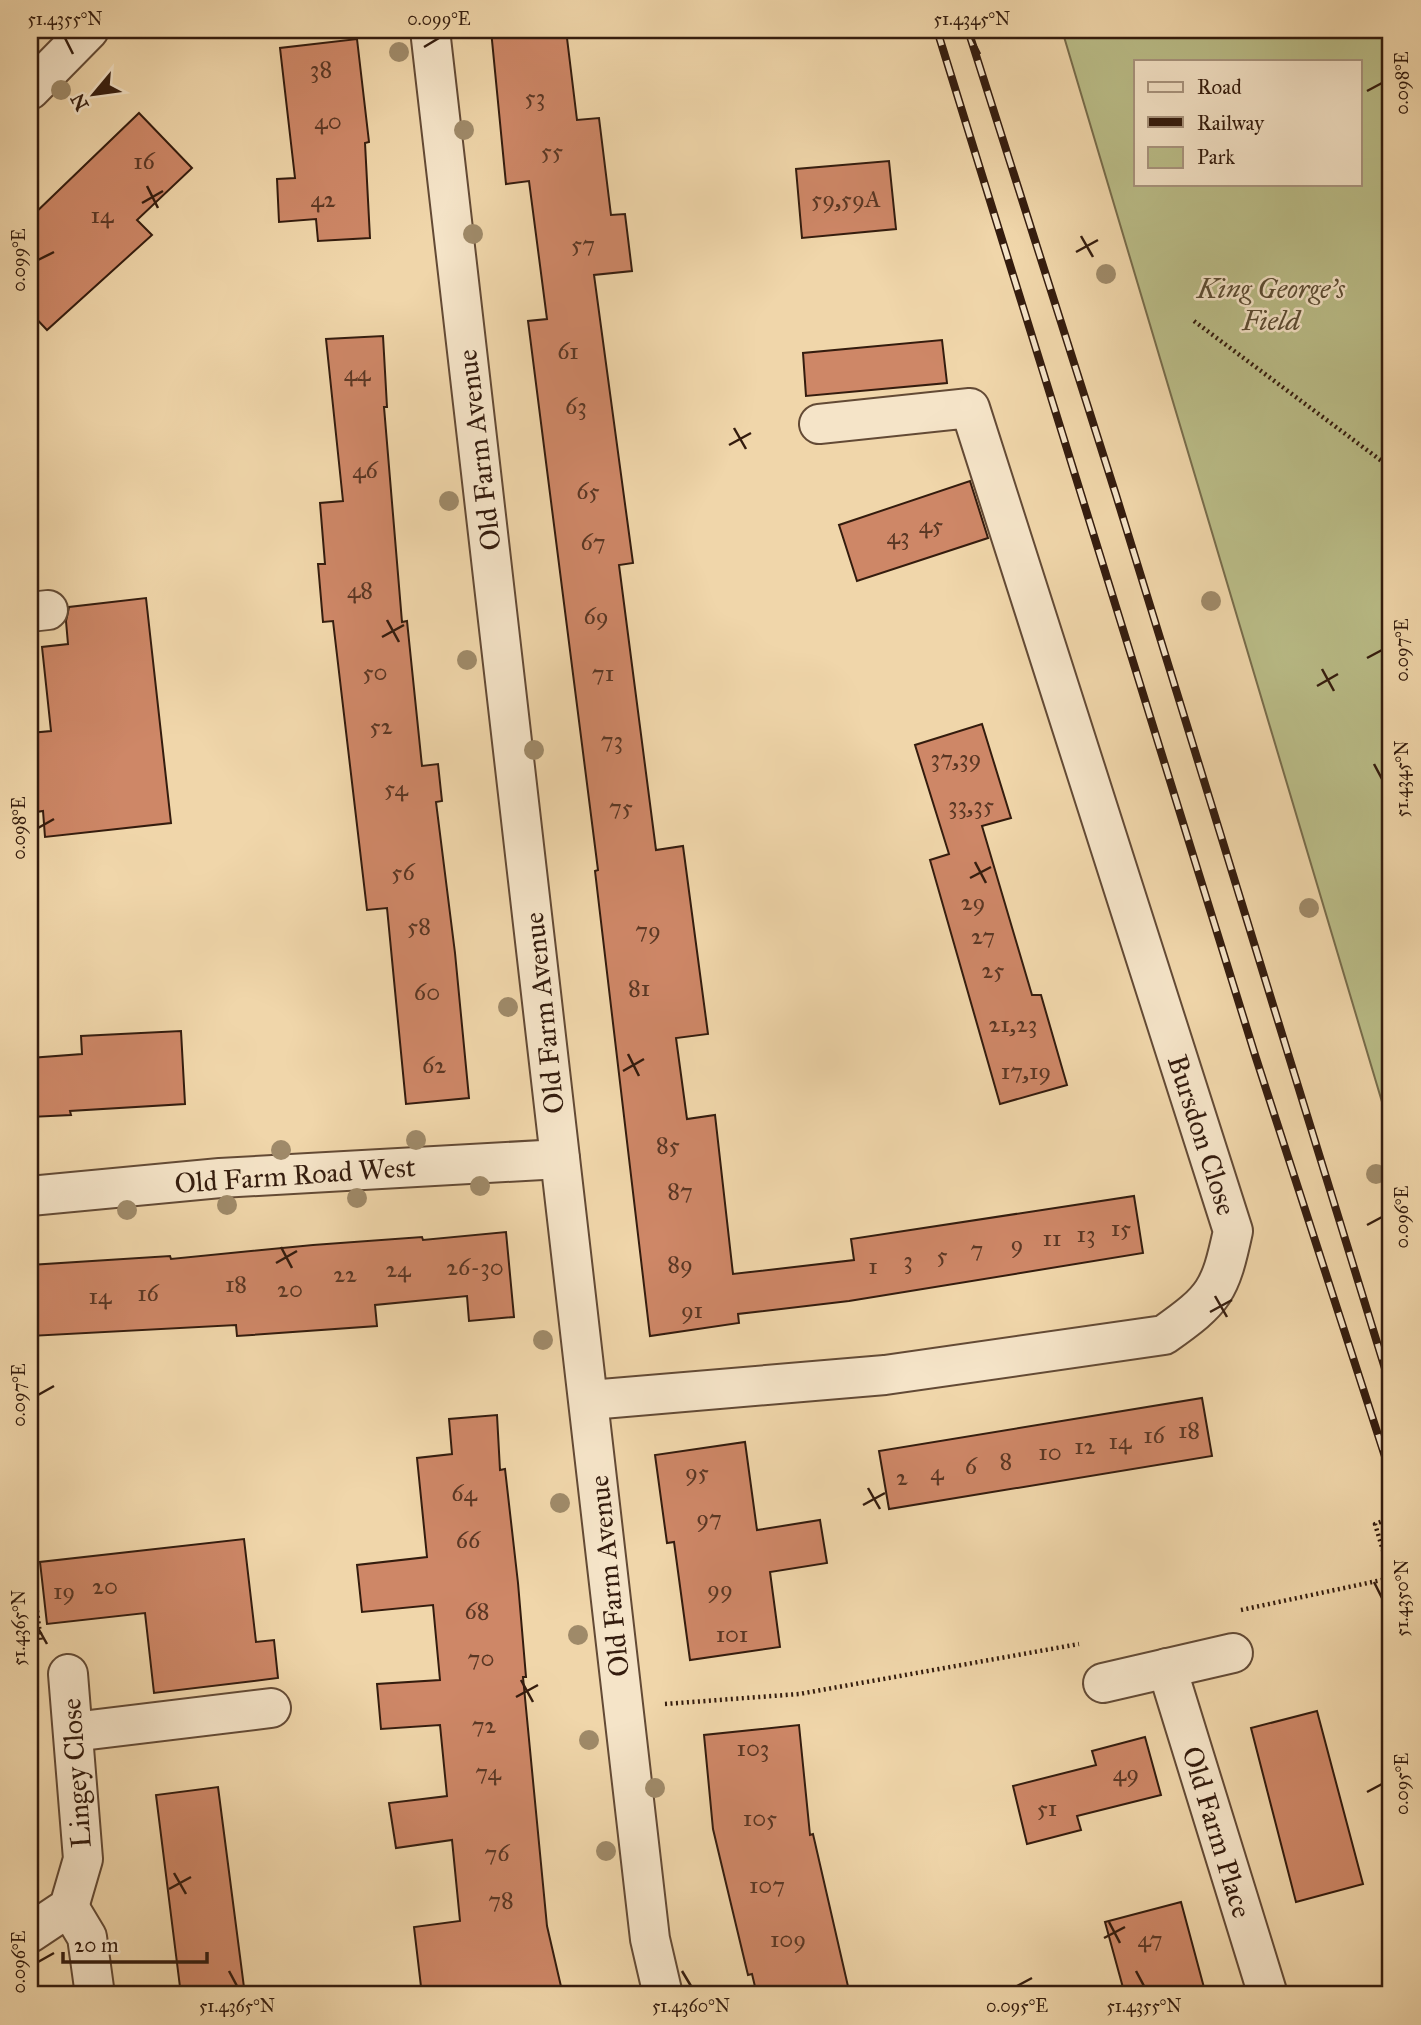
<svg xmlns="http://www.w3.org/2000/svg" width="1421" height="2025" font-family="'IM FELL Great Primer',serif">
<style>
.green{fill:#babd88;stroke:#776c4b;stroke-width:2;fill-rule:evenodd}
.building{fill:#ce8767;stroke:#341c0e;stroke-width:2}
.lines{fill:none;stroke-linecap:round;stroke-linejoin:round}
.minor-casing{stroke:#634a35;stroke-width:42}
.path{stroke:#341c0e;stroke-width:4.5;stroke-dasharray:2 3.5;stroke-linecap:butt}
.minor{stroke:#f5e4c8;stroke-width:38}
.rail-casing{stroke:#341c0e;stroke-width:8}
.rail{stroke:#f5e4c8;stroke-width:5;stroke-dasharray:16;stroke-linecap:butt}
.tree{fill:#9f8a69}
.ticks{fill:none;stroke:#341c0e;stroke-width:2.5}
.labels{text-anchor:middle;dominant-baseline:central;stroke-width:5;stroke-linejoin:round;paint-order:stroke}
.number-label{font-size:24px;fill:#5a3724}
.park-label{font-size:28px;font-style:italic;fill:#5c4c33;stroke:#f5e4c8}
.street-label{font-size:28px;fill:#341c0e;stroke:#f5e4c8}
.neatline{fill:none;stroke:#341c0e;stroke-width:2.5}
.ticks-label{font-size:18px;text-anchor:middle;fill:#341c0e}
</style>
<rect width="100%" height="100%" fill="#f0d6aa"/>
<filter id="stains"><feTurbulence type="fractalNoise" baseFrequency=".00286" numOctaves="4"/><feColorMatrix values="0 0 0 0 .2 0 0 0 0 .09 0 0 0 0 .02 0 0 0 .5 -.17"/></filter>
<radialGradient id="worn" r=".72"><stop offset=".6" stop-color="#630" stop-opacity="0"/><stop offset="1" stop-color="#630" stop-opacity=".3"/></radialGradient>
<path class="green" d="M1062,30h329v1102zM1136,61h224v123h-224z"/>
<g class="building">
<path d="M491,30h75l11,90 22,-2 12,97 14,-1 7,57 -38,4 39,288 -14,2 37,285 27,-4 25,188 -32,4 11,81 28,-4 18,159 121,-14 -3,-21 283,-43 9,57 -294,48 -111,13 1,9 -89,13 -55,-465 3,-1 -70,-549 19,-2 -18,-138 -23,3z"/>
<path d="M357,39l12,103 -4,1 5,95 -52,3 -2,-22 -37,3 -2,-43 18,-1 -15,-130z"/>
<path d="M139,113l53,55 -55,52 15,15 -105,95 -17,-18v-94z"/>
<path d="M889,161l7,68 -94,9 -6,-69z"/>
<path d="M383,336l4,71h-3l18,215 5,-1 15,145 16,-2 4,37 -6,1 19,151 14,145 -63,6 -19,-196 -20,2 -34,-289 -10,1 -5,-58h7l-5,-61 23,-2 -17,-162z"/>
<path d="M942,340l5,43 -141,13 -3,-43z"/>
<path d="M970,481l18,57 -131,43 -18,-56z"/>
<path d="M146,598l25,225 -126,14 -2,-26 -13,2v-80l21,-2 -9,-84 26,-3 -2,-23 3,-14z"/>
<path d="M982,724l29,94 -29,8 50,169h9l26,90 -67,19 -70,-244 19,-6 -34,-109z"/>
<path d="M181,1031l4,73 -115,7 1,4 -41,2v-59l52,-4 -1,-18z"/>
<path d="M506,1232l8,85 -45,4 -2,-25 -92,9 2,21 -140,10 -1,-11 -206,11v-71l140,-9 1,3 142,-14 109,-8 1,3z"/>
<path d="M1202,1398l10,58 -323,53 -10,-58z"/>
<path d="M497,1415l3,55 5,-1 13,114 8,94h-3l24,249 16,69h-141l-8,-68 46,-6 -8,-81 -56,8 -7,-45 58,-7 -7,-71 -59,4 -4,-45 63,-4 -7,-75 -71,7 -5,-47 70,-8 -10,-99 35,-4 -3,-35z"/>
<path d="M745,1442l12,88 63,-10 7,43 -57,9 10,75 -90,13 -16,-118 -7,1 -12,-88z"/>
<path d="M244,1539l12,103 18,-2 4,38 -124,15 -9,-80 -98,11 -7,-62z"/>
<path d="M1317,1711l46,173 -67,18 -45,-174z"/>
<path d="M799,1725l11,110 3,-1 37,161h-93l-5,-21 -4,1 -35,-146 -9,-94z"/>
<path d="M1145,1737l16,58 -84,21 4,14 -54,14 -14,-58 83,-21 -4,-14z"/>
<path d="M218,1787l27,208h-64l-25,-200z"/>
<path d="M1181,1902l25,93h-81l-20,-73z"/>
</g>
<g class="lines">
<defs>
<g id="minor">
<path d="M430,30l220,1909 13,56"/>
<path d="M30,90l59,-60"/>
<path d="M30,612l18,-2"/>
<path d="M30,1196l190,-18 340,-19"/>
<path d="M590,1400l295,-25 279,-40c51,-36 56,-44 69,-104l-263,-823 -151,16"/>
<path d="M1167,1668l101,327"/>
<path d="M1103,1683l130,-30"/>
<path d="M73,1732l198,-24"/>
<path d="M69,1907l18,30 8,58"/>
<path d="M30,1933l39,-26 14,-48 -15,-185"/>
</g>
</defs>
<use href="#minor" class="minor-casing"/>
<g class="path">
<path d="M1194,321l197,147"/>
<path d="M1391,1518l-16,6 16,53"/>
<path d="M30,1556l11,86"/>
<path d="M1241,1610l150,-32"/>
<path d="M665,1704l134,-10 280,-50"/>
</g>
<use href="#minor" class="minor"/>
<defs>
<g id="rail">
<path d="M937,30l319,1028 135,417"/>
<path d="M968,30l148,465 275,893"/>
</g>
</defs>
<use href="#rail" class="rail-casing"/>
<use href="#rail" class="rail"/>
</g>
<g class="tree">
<circle cx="399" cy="52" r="10"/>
<circle cx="61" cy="90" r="10"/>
<circle cx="464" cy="130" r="10"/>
<circle cx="473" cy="234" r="10"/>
<circle cx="1106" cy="274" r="10"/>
<circle cx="449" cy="501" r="10"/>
<circle cx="1211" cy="601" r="10"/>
<circle cx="467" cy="660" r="10"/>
<circle cx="534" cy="750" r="10"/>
<circle cx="1309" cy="908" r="10"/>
<circle cx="508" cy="1007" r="10"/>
<circle cx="416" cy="1140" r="10"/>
<circle cx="281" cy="1150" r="10"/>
<circle cx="1376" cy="1174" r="10"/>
<circle cx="480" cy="1186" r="10"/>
<circle cx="357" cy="1198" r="10"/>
<circle cx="227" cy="1205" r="10"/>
<circle cx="127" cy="1210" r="10"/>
<circle cx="543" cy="1340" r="10"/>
<circle cx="560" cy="1503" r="10"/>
<circle cx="578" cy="1635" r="10"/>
<circle cx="589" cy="1740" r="10"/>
<circle cx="655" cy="1788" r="10"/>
<circle cx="606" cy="1851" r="10"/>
</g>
<path class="ticks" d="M65,38l8,16M972,38l8,16M424,47l15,-9M1367,91l15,-8M147,186l11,22M142,203l21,-12M1081,236l12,21M1076,252l22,-12M38,260l16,-8M734,428l12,21M729,445l22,-12M387,620l12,22M382,637l22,-12M1367,658l15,-8M1322,669l12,22M1317,686l21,-12M1374,764l8,15M38,828l16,-9M975,862l11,21M970,878l21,-11M628,1054l11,22M623,1071l21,-12M1367,1225l15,-8M281,1247l11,21M276,1263l21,-12M1215,1296l12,21M1210,1312l22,-12M38,1395l16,-9M868,1488l12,21M863,1505l22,-12M1374,1582l8,16M38,1628l9,16M521,1680l12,22M516,1697l22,-12M1367,1792l15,-8M174,1873l12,21M169,1889l22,-12M1109,1922l11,21M1104,1938l21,-11M38,1962l16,-9M229,1971l8,15M682,1971l9,15M1136,1971l8,15M1017,1986l15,-8"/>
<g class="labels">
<g class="number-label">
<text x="321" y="69">38</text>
<text x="535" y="97">53</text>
<text x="328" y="121">40</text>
<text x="552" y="151">55</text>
<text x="144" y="161">16</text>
<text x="323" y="199">42</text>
<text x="846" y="199">59,59A</text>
<text x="102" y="215">14</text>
<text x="583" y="244">57</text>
<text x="568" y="351">61</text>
<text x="357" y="373">44</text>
<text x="576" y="406">63</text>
<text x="365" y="470">46</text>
<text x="588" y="491">65</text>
<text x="931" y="525">45</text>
<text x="898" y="536">43</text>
<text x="593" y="542">67</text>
<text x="360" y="590">48</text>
<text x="596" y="616">69</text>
<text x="375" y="672">50</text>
<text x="603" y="673">71</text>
<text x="381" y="726">52</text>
<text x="612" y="740">73</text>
<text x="956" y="758">37,39</text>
<text x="396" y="788">54</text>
<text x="971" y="805">33,35</text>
<text x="621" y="807">75</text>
<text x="403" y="872">56</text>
<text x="973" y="902">29</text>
<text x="419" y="926">58</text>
<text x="648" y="930">79</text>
<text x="983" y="936">27</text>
<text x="993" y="970">25</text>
<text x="639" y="988">81</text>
<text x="427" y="992">60</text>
<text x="1013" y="1024">21,23</text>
<text x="434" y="1065">62</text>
<text x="1026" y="1071">17,19</text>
<text x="668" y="1145">85</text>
<text x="680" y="1191">87</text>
<text x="1121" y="1228">15</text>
<text x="1086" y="1234">13</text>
<text x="1052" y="1238">11</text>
<text x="1017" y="1244">9</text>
<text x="977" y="1249">7</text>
<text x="942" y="1255">5</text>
<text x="908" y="1260">3</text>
<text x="680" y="1264">89</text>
<text x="873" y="1266">1</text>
<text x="475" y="1267">26-30</text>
<text x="398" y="1269">24</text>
<text x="345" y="1274">22</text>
<text x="236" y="1284">18</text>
<text x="290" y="1289">20</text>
<text x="148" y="1293">16</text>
<text x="100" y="1296">14</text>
<text x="692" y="1310">91</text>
<text x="1189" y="1430">18</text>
<text x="1154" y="1435">16</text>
<text x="1120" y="1441">14</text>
<text x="1085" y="1446">12</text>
<text x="1050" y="1452">10</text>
<text x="1006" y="1461">8</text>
<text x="971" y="1466">6</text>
<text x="697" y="1472">95</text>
<text x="937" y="1472">4</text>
<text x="902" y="1477">2</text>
<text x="464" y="1493">64</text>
<text x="709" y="1518">97</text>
<text x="468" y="1540">66</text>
<text x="105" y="1586">20</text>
<text x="720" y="1589">99</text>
<text x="64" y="1591">19</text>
<text x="477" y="1611">68</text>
<text x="732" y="1634">101</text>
<text x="481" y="1658">70</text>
<text x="484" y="1725">72</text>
<text x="753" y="1748">103</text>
<text x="488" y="1772">74</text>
<text x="1126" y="1773">49</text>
<text x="1047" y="1808">51</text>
<text x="760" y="1818">105</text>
<text x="497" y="1853">76</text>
<text x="767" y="1885">107</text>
<text x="501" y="1900">78</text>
<text x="788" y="1939">109</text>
<text x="1150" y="1939">47</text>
</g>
<g class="park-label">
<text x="1271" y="288">King George's<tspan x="1271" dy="32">Field</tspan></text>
</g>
<g class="street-label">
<text transform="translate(479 450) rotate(-97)">Old Farm Avenue</text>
<text transform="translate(544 1013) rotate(-96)">Old Farm Avenue</text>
<text transform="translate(1202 1135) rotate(72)">Bursdon Close</text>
<text transform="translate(295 1175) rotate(-4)">Old Farm Road West</text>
<text transform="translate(609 1576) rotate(-96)">Old Farm Avenue</text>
<text transform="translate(76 1773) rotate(-94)">Lingey Close</text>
<text transform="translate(1217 1832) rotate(73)">Old Farm Place</text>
</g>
</g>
<rect width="1421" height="2025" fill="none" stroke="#f0d6aa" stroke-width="77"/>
<rect x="1134" y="60" width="228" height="126" fill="#f5e4c8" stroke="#a8947e" stroke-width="2"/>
<rect x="1148" y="82" width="35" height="10" fill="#f5e4c8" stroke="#a8947e" stroke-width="2"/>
<text x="1197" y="94" font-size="21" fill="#341c0e">Road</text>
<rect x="1148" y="117" width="35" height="10" fill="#341c0e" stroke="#a8947e" stroke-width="2"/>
<text x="1197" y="130" font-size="21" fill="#341c0e">Railway</text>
<rect x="1148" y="147" width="35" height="21" fill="#babd88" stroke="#a8947e" stroke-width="2"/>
<text x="1197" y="164" font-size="21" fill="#341c0e">Park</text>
<g transform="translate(94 94) rotate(241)" stroke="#f5e4c8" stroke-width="5" paint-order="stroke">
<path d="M0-5L12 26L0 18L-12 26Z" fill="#341c0e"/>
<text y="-10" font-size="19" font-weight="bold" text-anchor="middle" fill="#341c0e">N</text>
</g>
<path d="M63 1952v10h144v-10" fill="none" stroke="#341c0e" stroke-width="3.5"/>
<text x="74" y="1952" font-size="21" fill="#341c0e" stroke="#f5e4c8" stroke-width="5" paint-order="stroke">20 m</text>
<rect x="38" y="38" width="1344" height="1948" class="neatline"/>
<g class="ticks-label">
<text x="65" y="25">51.4355°N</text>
<text x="439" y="25">0.099°E</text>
<text x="972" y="25">51.4345°N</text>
<text transform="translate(1402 83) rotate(-90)" y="6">0.098°E</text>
<text transform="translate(19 260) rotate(-90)" y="6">0.099°E</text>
<text transform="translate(1402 650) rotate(-90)" y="6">0.097°E</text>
<text transform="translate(1402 779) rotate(-90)" y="6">51.4345°N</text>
<text transform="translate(19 828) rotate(-90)" y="6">0.098°E</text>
<text transform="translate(1402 1217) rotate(-90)" y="6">0.096°E</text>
<text transform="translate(19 1395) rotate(-90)" y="6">0.097°E</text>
<text transform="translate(1402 1598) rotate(-90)" y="6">51.4350°N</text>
<text transform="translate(19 1628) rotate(-90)" y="6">51.4365°N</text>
<text transform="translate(1402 1784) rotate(-90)" y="6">0.095°E</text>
<text transform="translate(19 1962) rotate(-90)" y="6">0.096°E</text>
<text x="237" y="2012">51.4365°N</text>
<text x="691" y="2012">51.4360°N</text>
<text x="1017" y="2012">0.095°E</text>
<text x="1144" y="2012">51.4355°N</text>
</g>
<rect width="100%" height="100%" filter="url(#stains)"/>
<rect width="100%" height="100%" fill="url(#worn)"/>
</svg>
